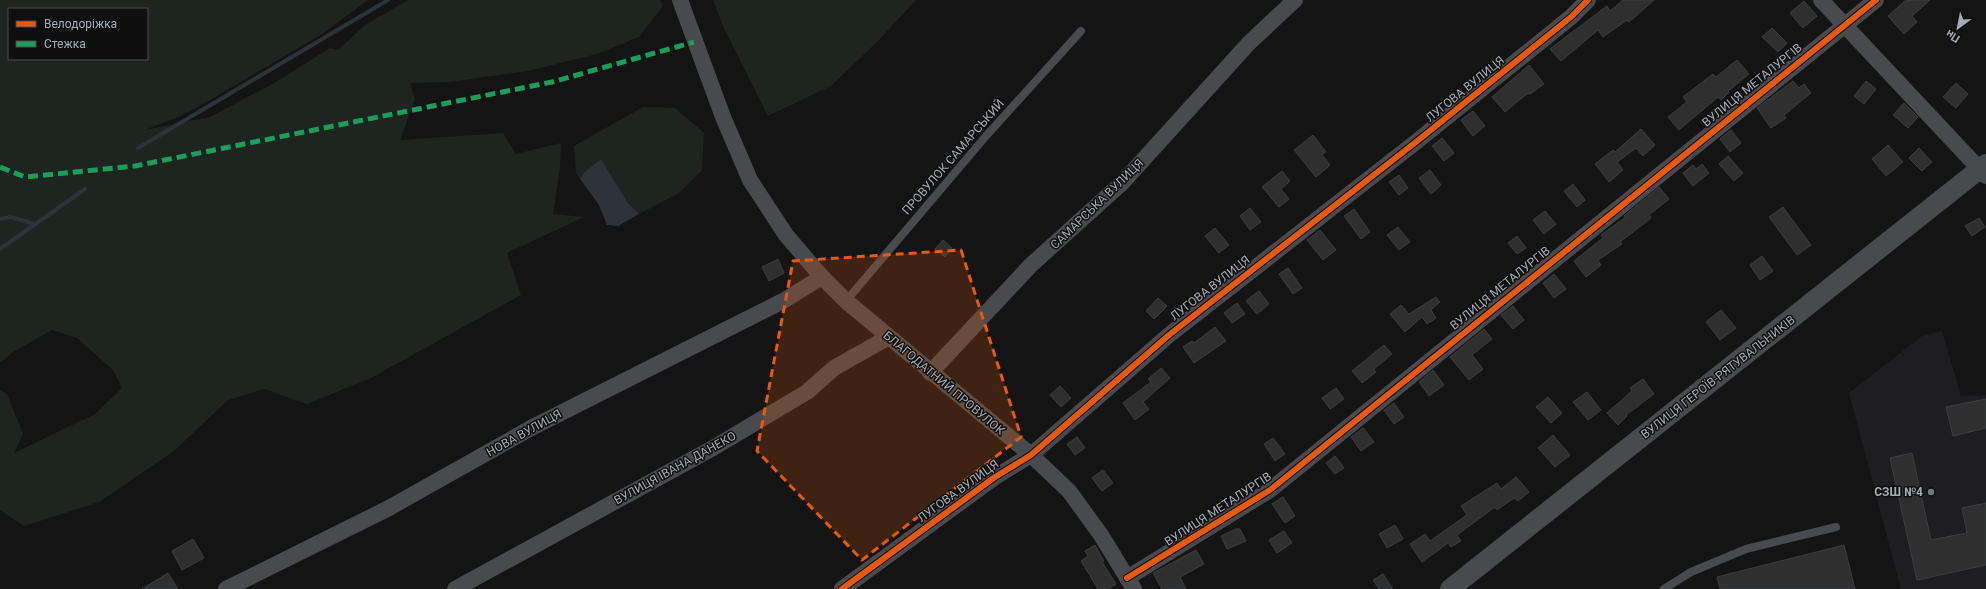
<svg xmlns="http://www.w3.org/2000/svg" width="1986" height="589" font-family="Roboto,sans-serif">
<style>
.built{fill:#1e1e20}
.green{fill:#1e241f;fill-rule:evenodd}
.water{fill:#2c3339}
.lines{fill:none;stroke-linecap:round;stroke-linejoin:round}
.stream{stroke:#2c3339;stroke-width:4}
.building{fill:#2f2f30;stroke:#3d3e41}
.service{stroke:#494a4d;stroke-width:8}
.minor{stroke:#494a4d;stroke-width:16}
.tertiary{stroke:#494a4d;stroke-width:20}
.quiet{stroke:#1a9f57;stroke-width:5;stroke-dasharray:10 5;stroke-linecap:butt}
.cycleway-casing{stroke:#0f0f10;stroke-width:8}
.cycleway{stroke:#e8590c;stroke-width:6}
.marked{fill:#e8590c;fill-opacity:0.2;stroke:#e8590c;stroke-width:3;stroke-dasharray:8 5;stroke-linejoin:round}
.poi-dot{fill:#73767c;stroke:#0f0f10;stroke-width:1.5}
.labels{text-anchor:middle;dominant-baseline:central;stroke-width:3;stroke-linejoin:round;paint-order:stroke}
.street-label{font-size:12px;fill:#a6abb4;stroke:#0f0f10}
.poi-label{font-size:12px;font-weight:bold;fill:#a6abb4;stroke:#0f0f10;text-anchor:end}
</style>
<rect width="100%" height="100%" fill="#141415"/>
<path class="built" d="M1942,331l19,65 25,-1v194h-85l-52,-196 73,-57z"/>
<g class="green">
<path d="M0,0h368l-46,34 -119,70 -27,14 -32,12 66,-13 66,-35 54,-34 8,2 27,-25 43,-25h252l3,6 -24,31 -42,17 -69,17 -79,11 -39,1 5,16 -15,41 103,-7 13,21 45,-11 -1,25 -7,46 31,3 -77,36 14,42 -150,83 -64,26 -43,-15 -36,11 -54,51 -75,51 -75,24 -24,-16v-120l7,4 16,40 -9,19 81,-39 27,-26 -9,-18 -36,-32 -25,-8 -39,22 -13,11zM9,9h138v50h-138z"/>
<path d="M713,0h203l-39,42 -46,44 -63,30 -45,-90z"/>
<path d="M643,107l32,1 29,25 -2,37 -23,23 -40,21 -11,-11 -27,-43 -21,19 -4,-6 -2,-27z"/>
</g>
<path class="water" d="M601,159l27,44 11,11 -21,12 -11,-1 -8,-20 -19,-26 5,-7z"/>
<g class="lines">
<g class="stream">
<path d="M138,148l250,-148"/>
<path d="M0,219l10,-2 25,7"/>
<path d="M0,249l85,-60"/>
</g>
</g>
<g class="building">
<path d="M1623,0h31l-25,22 -2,-2 -24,17 -5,-7 -37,31 -11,-12 57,-43 3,5z"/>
<path d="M1906,0h24l-18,16 5,6 -13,12 -16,-18z"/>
<path d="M1804,1l13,15 -14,12 -13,-15z"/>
<path d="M1772,28l15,15 -9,9 -16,-15z"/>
<path d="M1737,60l12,14 -21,17 1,1 -8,8 -3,-3 -39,33 -11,-13 19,-15 -4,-5 30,-23 3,3z"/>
<path d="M1529,65l15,19 -14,10 -2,-1 -23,19 -13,-15z"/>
<path d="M1793,81l6,7 5,-4 7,9 -27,22 2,3 -15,10 -14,-20z"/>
<path d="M1866,81l10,8 -12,15 -10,-8z"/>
<path d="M1956,83l12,11 -12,14 -13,-11z"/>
<path d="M1904,103l14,14 -10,11 -15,-13z"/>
<path d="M1473,111l12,15 -12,10 -12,-16z"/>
<path d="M1641,129l14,16 -12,11 -7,-8 -19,14 6,8 -14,12 -14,-18 18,-14 2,2z"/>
<path d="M1731,130l10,13 -11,9 -10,-13z"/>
<path d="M1313,135l13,17 -4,3 8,10 -14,12 -22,-27z"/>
<path d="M1442,138l12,15 -10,8 -12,-15z"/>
<path d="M1888,145l15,17 -17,14 -14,-17z"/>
<path d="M1919,148l13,14 -10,9 -13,-13z"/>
<path d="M1728,156l15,17 -9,8 -15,-17z"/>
<path d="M1702,164l7,9 -16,13 -10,-13 10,-8 3,4z"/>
<path d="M1430,170l11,15 -10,9 -12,-16z"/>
<path d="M1282,171l8,10 -9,8 8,10 -10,8 -17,-20z"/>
<path d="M1399,175l9,13 -9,7 -10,-13z"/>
<path d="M1573,184l12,16 -8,7 -13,-16z"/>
<path d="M1659,187l10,12 -20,16 2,3 -31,24 2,2 -24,16 3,5 -15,12 -12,-16 29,-23 -2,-3 25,-18 -2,-1z"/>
<path d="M1783,207l28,38 -14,10 -28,-38z"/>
<path d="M1250,208l11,14 -11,8 -10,-14z"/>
<path d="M1354,209l16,23 -9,7 -17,-23z"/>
<path d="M1545,211l11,13 -12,10 -11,-14z"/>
<path d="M1979,218l6,9 -13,9 -7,-10z"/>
<path d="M1398,227l12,15 -11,8 -12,-15z"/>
<path d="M1215,228l14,17 -10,8 -14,-17z"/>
<path d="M1320,230l16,20 -13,10 -16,-20z"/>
<path d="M1517,236l9,12 -9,6 -9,-11z"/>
<path d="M943,240l9,8 -7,9 -10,-8z"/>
<path d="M1762,256l11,15 -13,9 -10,-15z"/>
<path d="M778,259l6,14 -15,8 -7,-14z"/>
<path d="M1288,268l14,20 -9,6 -14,-20z"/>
<path d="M1554,274l12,15 -12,9 -11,-15z"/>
<path d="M1259,291l10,13 -12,10 -11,-13z"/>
<path d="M1436,297l4,5 -9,8 5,8 -9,6 -5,-7 -17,15 -15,-18 11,-9 8,9z"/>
<path d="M1158,298l9,8 -13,13 -8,-8z"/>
<path d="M1237,303l8,11 -13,9 -8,-10z"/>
<path d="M1513,306l11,14 -11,9 -12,-14z"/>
<path d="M1721,310l15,18 -16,12 -14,-18z"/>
<path d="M1215,327l11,14 -32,22 -11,-16 9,-6 2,2z"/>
<path d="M1484,329l8,10 -20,16 11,14 -14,11 -19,-23z"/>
<path d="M1384,345l8,9 -18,15 2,3 -14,11 -10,-12z"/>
<path d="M1161,368l9,10 -27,24 6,7 -14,11 -12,-17 28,-21 -3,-3z"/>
<path d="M1433,370l11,15 -15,11 -10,-14z"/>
<path d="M1643,379l11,15 -28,21 1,1 -9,9 -11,-12 25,-22 -2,-3z"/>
<path d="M1060,386l11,12 -10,9 -11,-12z"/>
<path d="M1336,388l8,11 -14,10 -8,-11z"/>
<path d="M1587,392l14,18 -13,10 -15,-18z"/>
<path d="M1548,397l14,16 -11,10 -15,-16z"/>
<path d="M1986,399v29l-33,8 -7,-29z"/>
<path d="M1394,403l10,14 -10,7 -10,-14z"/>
<path d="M1363,428l11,14 -13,9 -10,-14z"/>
<path d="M1553,435l17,20 -15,12 -17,-19z"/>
<path d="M1077,437l8,11 -10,7 -8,-11z"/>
<path d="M1273,438l12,16 -10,7 -11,-17z"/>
<path d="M1912,453l19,87 36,-7 -5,-25 24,-5v62l-69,15 -27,-122z"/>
<path d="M1335,456l9,12 -9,6 -9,-11z"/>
<path d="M1103,470l10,13 -11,8 -10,-13z"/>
<path d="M1516,477l13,15 -11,9 -4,-3 -17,12 -2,-3 -38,28 4,6 -10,6 -3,-4 -26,19 -12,-18 15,-10 5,7 37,-26 -6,-9 36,-23 4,6z"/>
<path d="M1283,497l12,19 -10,7 -13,-19z"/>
<path d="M1395,525l8,14 -16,9 -8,-14z"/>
<path d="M1236,529h4l6,12 -19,8 -6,-13z"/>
<path d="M1284,531l8,12 -15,10 -8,-13z"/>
<path d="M193,539l11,19 -22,12 -10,-19z"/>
<path d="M1095,545l9,16 -2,1 14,22 -8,5h-10l-17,-28 7,-5 -3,-5z"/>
<path d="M1844,545l11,44h-135l-3,-12z"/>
<path d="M1196,550l8,14 -24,13 6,12h-24l-9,-16z"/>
<path d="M168,573l10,16h-36z"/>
<path d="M1383,574l10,15h-14l-6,-9z"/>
</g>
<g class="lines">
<g class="service">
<path d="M846,301l140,-165 95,-105"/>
<path d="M1664,589l27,-17 55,-23 90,-22"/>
</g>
<g class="minor">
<path d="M680,0l43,117 27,63 36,55 36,42 24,24 185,154 38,36 32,44 33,54"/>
<path d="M1821,0l165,176"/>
<path d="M930,373l101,-108 92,-83 126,-139 46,-43"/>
<path d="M1127,578l143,-88 606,-490"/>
<path d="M226,589l163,-81 142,-80 252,-127 39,-24"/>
<path d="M455,589l258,-141 94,-56 27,-24 55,-31"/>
<path d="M842,589l153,-112 36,-22 138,-120 247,-193 155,-125 17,-17"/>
</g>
<path class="tertiary" d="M1450,589l536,-425"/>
<path class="quiet" d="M0,167l25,10 110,-11 417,-84 142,-40"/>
<defs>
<g id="cycleway">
<path d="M1127,578l143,-88 606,-490"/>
<path d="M842,589l153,-112 36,-22 138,-120 247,-193 155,-125 17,-17"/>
</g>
</defs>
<use href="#cycleway" class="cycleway-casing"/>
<use href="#cycleway" class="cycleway"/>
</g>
<path class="marked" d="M961,250l60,187 -159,123 -105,-109 36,-190z"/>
<circle class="poi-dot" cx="1931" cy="492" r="4"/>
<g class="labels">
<g class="street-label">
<text transform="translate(1752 85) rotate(-39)">ВУЛИЦЯ МЕТАЛУРГІВ</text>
<text transform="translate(1465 89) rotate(-39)">ЛУГОВА ВУЛИЦЯ</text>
<text transform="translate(953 157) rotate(-49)">ПРОВУЛОК САМАРСЬКИЙ</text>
<text transform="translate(1097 204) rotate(-44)">САМАРСЬКА ВУЛИЦЯ</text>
<text transform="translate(1210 288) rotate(-38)">ЛУГОВА ВУЛИЦЯ</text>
<text transform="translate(1500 288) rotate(-39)">ВУЛИЦЯ МЕТАЛУРГІВ</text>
<text transform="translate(1718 377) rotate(-38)">ВУЛИЦЯ ГЕРОЇВ-РЯТУВАЛЬНИКІВ</text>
<text transform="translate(944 383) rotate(40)">БЛАГОДАТНИЙ ПРОВУЛОК</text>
<text transform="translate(524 433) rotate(-29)">НОВА ВУЛИЦЯ</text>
<text transform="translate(675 468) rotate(-29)">ВУЛИЦЯ ІВАНА ДАНЕКО</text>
<text transform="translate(958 491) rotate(-36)">ЛУГОВА ВУЛИЦЯ</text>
<text transform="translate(1218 509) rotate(-33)">ВУЛИЦЯ МЕТАЛУРГІВ</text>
</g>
<g class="poi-label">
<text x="1923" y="492">СЗШ №4</text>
</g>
</g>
<rect x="8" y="8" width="140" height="52" fill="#0f0f10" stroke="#4b4d52"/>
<rect x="16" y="21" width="20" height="6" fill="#e8590c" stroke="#4b4d52"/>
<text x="44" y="28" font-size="12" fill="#a6abb4">Велодоріжка</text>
<rect x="16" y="41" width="20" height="6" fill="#1a9f57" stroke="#4b4d52"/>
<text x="44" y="48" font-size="12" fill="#a6abb4">Стежка</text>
<g transform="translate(1958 28) rotate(212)" stroke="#0f0f10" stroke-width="3" paint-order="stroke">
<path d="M0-3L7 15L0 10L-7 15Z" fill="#a6abb4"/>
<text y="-6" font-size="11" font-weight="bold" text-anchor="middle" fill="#a6abb4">Пн</text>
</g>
</svg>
